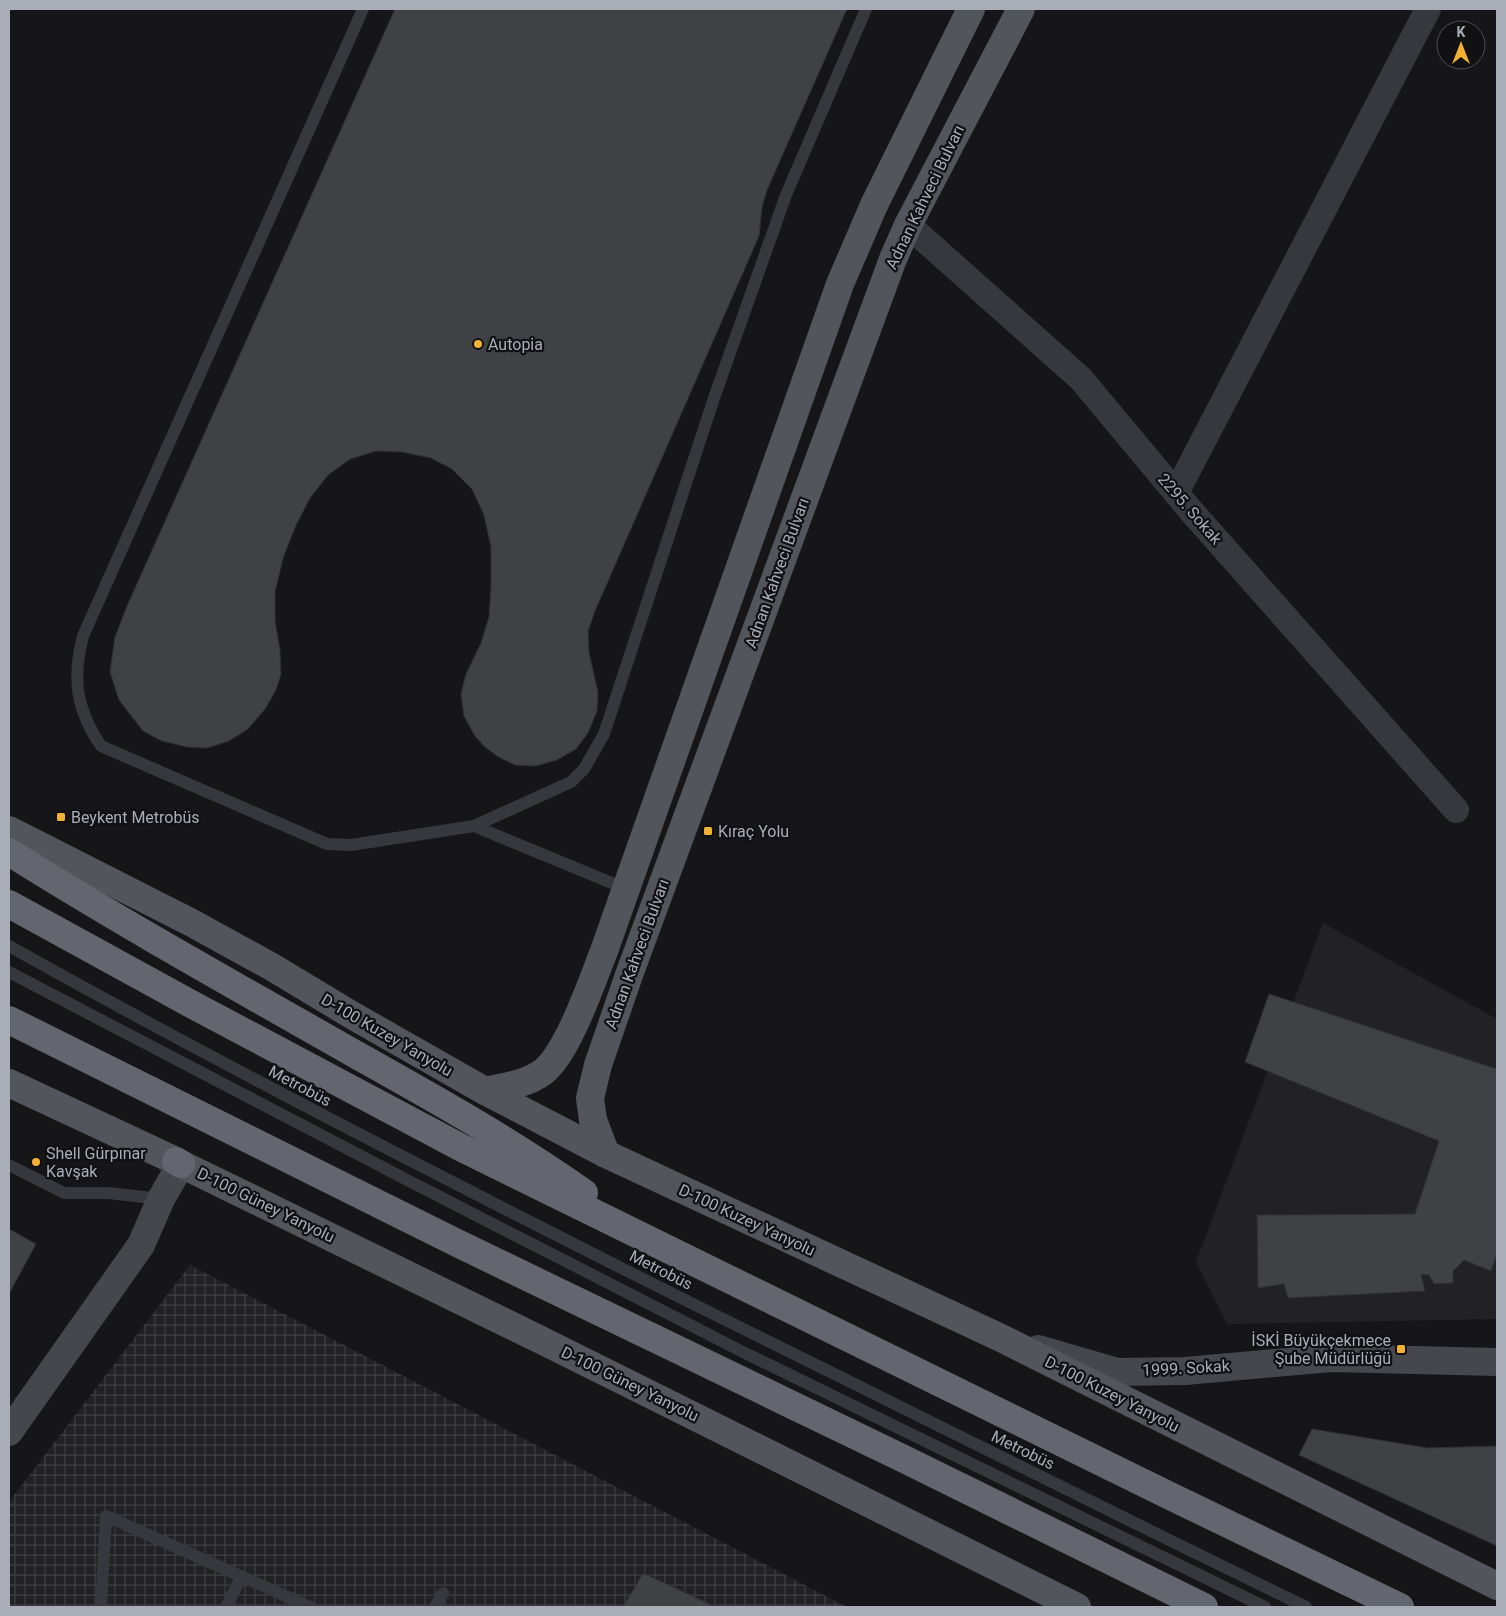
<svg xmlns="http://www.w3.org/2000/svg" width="1506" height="1616" font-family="Roboto,sans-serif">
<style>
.built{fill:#222225}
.industrial{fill:url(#industrial-grid)}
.building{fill:#404145;stroke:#303034}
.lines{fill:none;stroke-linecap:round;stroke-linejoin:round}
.lane{stroke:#37383d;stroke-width:12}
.street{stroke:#37383d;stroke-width:26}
.secondary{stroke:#45474d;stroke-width:28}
.primary{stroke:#53555c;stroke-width:28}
.highway{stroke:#63666e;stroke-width:28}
.poi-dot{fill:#f2b134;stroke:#111113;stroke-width:2}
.labels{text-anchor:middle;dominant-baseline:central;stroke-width:4.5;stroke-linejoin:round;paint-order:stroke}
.street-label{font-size:16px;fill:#a8adb8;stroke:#111113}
.poi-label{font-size:16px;fill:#a8adb8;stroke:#111113;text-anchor:start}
</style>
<defs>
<pattern id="industrial-grid" width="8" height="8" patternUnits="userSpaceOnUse" patternTransform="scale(1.25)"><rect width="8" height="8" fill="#222225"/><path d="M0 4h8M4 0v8" fill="none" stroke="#3f3f43"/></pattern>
</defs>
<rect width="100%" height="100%" fill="#161618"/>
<path class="built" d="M1323,923l174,96v300l-270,5 -31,-62z"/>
<path class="industrial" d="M190,1265l657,342h-838v-105z"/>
<g class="building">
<path d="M395,9h452l-80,181 -5,17 -3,29 -164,375 -7,20 1,22 9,39 -1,19 -9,22 -12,16 -19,11 -22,6 -20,-1 -18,-9 -12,-9 -10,-11 -11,-20 -3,-22 5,-20 15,-31 8,-26 2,-31v-39l-7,-32 -12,-26 -20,-20 -21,-11 -29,-6 -26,-1 -26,8 -22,16 -18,23 -14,27 -13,33 -8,34v29l5,29 1,24 -5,16 -11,19 -17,20 -19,12 -22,7 -20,-1 -25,-6 -19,-10 -24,-31 -9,-28 5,-35 12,-31z"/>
<path d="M1269,994l228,75v185l-6,17 -27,-11 -11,11v12l-19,1 -5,-9 -8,-1 4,17 -137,7 -4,-14 -26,4 -1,-73 158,-1 24,-73 -194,-79z"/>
<path d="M9,1229l27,15 -27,50z"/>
<path d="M1312,1429l116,19 69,-2v100l-198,-91z"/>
<path d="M643,1573l73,34h-93z"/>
</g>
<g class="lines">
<g class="lane">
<path d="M363,9l-280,627c-11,43 -7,73 18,110l226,98 24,1 123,-19 152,63"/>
<path d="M474,826l97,-44 13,-13 20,-35 110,-336 72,-203 80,-186"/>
<path d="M9,946c213,119 430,230 648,340 215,108 432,215 649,321"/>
<path d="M9,972l404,211 330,169 522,255"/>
<path d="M9,1165l55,28h45l52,6"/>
<path d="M101,1607l5,-91 204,91"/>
<path d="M226,1607l16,-31"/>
<path d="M435,1607l8,-14"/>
</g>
<g class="street">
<path d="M908,225l173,154 111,133 264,298"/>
<path d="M1176,493l252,-484"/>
</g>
<g class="secondary">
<path d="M1038,1349l79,23 68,-1 146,-13 166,4"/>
<path d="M9,1432l132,-187 20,-46 20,-35"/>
</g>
<g class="primary">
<path d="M9,830l183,93 80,44 78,47 135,77 121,63 393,183 498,249"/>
<path d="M9,1083l167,78"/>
<path d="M485,1091c19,-4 42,-7 58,-19 25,-19 49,-91 61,-121l236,-667 34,-79 97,-196"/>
<path d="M606,1154l-13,-34 -3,-22 8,-33 31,-90 264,-716 15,-34 113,-216"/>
<path d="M181,1164l366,179 530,264"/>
</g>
<g class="highway">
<path d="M9,852c113,71 230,136 346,202 78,44 156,87 229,139"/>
<path d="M9,904l184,101 267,142 706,347 234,113"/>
<path d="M9,1020l446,222 447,216 302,149"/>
<path d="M176,1161l5,3"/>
</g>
</g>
<g class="poi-dot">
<circle cx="478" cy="344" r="5"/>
<rect x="56" y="812" width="10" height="10" rx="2.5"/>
<rect x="703" y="826" width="10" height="10" rx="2.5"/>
<circle cx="36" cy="1162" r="5"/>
<rect x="1396" y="1344" width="10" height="10" rx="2.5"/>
</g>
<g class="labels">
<g class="street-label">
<text transform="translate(925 197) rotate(-64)">Adnan Kahveci Bulvarı</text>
<text transform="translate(1190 509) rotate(49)">2295. Sokak</text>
<text transform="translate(777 573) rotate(-70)">Adnan Kahveci Bulvarı</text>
<text transform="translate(637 954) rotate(-70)">Adnan Kahveci Bulvarı</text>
<text transform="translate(387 1035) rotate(30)">D-100 Kuzey Yanyolu</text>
<text transform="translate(300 1086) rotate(28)">Metrobüs</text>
<text transform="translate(266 1205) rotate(26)">D-100 Güney Yanyolu</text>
<text transform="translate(747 1220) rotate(25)">D-100 Kuzey Yanyolu</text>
<text transform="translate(661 1270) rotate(27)">Metrobüs</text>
<text transform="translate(1186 1368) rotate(-3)">1999. Sokak</text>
<text transform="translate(630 1384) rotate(26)">D-100 Güney Yanyolu</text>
<text transform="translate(1112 1394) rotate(27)">D-100 Kuzey Yanyolu</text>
<text transform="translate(1023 1450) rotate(26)">Metrobüs</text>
</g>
<g class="poi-label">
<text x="488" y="344">Autopia</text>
<text x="71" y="817">Beykent Metrobüs</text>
<text x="718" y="831">Kıraç Yolu</text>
<text x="46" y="1153">Shell Gürpınar<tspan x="46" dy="18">Kavşak</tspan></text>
<text x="1391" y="1340" text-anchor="end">İSKİ Büyükçekmece<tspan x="1391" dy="18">Şube Müdürlüğü</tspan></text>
</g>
</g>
<rect width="1506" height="1616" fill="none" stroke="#a8adb8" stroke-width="20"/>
<g transform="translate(1461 45)"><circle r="24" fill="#111113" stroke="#4d4f55"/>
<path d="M0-4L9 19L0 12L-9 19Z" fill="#f2b134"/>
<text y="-8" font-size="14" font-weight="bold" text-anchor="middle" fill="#a8adb8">K</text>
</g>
</svg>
